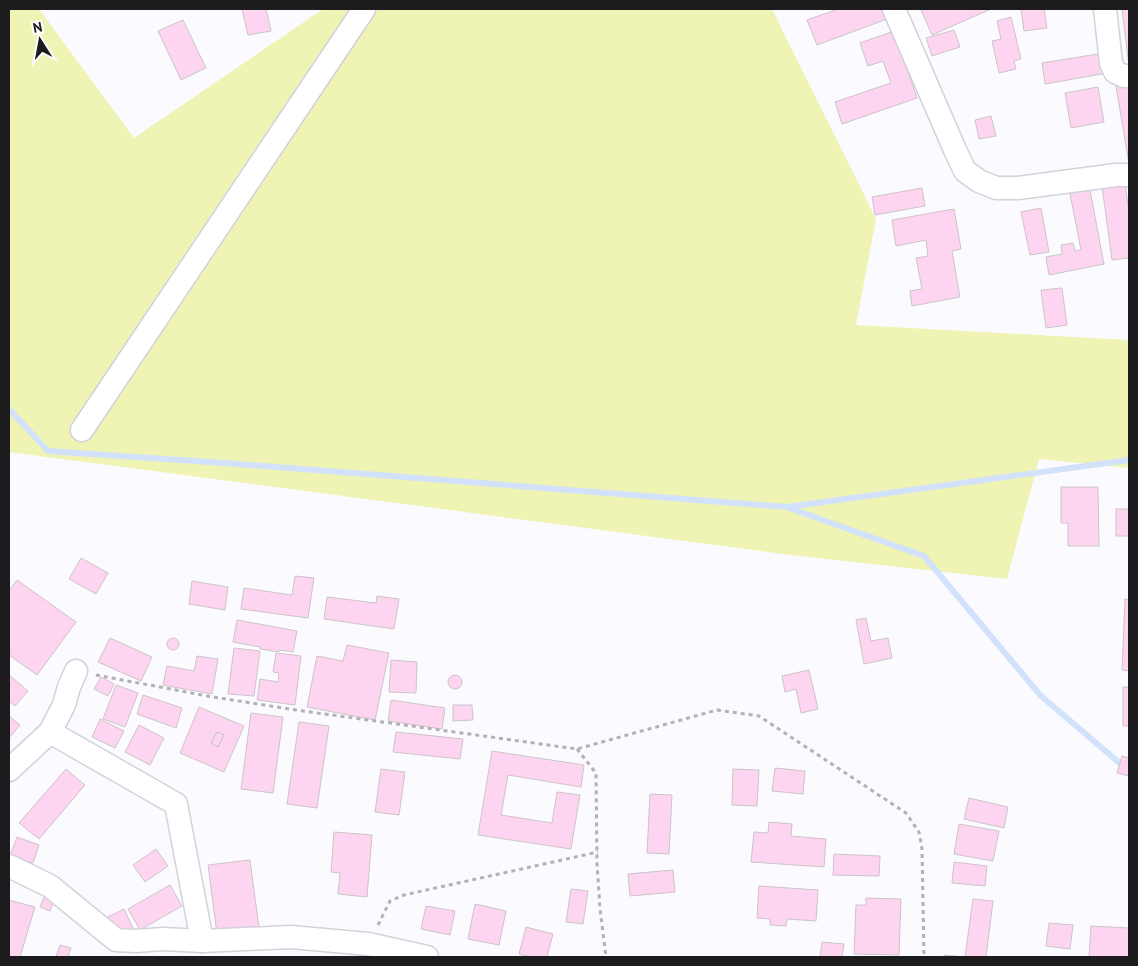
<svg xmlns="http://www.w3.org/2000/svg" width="1138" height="966" font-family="'PT Sans',sans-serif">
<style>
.green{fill:#eff3b4}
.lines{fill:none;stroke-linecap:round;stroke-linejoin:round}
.stream{stroke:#d3e2fb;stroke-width:6}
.building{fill:#fdd5f0;stroke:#ccc4c9;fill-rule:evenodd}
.street-casing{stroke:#d2d2da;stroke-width:25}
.path{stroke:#b2b2b6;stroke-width:3;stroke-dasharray:4 4;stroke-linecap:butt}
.street{stroke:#fff;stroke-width:22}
</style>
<rect width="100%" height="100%" fill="#fbfbff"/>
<path class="green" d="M9,9h30l95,129 189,-129h449l104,210 -20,106 273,15v128l-90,-9 -32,120 -208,-23 -790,-104z"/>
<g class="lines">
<g class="stream">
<path d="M9,409l39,42 176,12 563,44 342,-47"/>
<path d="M789,508l135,48 117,140 88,75"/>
</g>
</g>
<g class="building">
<path d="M242,9h24l5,22 -23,4z"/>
<path d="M838,9h46l3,10 -70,26 -10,-25z"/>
<path d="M923,9h68l-59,26 -11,-25z"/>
<path d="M1021,9h23l3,19 -23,3z"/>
<path d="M1122,9h7v57z"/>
<path d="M1011,17l10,42 -7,2 2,8 -17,4 -7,-32 9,-2 -4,-18z"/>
<path d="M183,20l23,48 -25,12 -23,-49z"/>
<path d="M954,30l6,17 -28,9 -6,-18z"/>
<path d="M894,31l23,67 -75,26 -7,-22 56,-19 -8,-22 -15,5 -8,-23z"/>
<path d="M1104,53l3,20 -62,11 -3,-21z"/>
<path d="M1129,84v80l-13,-78z"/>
<path d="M1098,87l6,35 -33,6 -6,-35z"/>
<path d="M991,116l5,20 -17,3 -4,-19z"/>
<path d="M1125,183l4,30v45l-17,2 -10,-74z"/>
<path d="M1089,185l15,79 -55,11 -3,-18 16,-3 -1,-9 12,-2 2,8 6,-1 -12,-61z"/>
<path d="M922,188l3,18 -50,9 -3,-18z"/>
<path d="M1041,208l8,44 -19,3 -9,-43z"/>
<path d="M954,209l7,40 -9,2 8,46 -48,9 -2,-15 12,-2 -6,-31 12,-2 -2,-16 -30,6 -4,-26z"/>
<path d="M1062,288l5,37 -21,3 -5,-38z"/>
<path d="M1061,487h37l1,59h-31v-23h-7z"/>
<rect x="1116" y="509" width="13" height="27"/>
<path d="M81,558l27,15 -12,21 -27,-15z"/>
<path d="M295,576l19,2 -6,40 -67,-9 3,-21 48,7z"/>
<path d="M17,580l59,42 -39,53 -28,-20v-64z"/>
<path d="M192,581l36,6 -3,23 -36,-6z"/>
<path d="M377,596l22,3 -5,30 -70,-10 3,-22 49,6z"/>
<path d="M1125,599l4,1v71l-7,-1z"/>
<path d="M866,618l5,23 17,-3 4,20 -28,6 -8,-44z"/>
<path d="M237,620l60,11 -4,21 -14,-2v2l-19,-3v-2l-27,-5z"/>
<circle cx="173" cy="644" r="6"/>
<path d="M110,638l42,19 -11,24 -43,-19z"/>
<path d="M347,645l42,8 -14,67 -68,-13 10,-51 26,5z"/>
<path d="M234,648l26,3 -6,45 -26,-2z"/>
<path d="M276,653l25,3 -6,49 -38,-5 3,-21 18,3 1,-9 -6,-1z"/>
<path d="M197,656l21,3 -6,35 -49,-9 4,-19 27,5z"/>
<path d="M391,660l26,2 -1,31 -27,-1z"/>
<path d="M809,670l9,39 -17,4 -5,-24 -11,3 -3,-16z"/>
<circle cx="455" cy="682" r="7"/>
<path d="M9,675l19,16 -13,15 -6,-5z"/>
<path d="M101,677l13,7 -6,12 -14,-7z"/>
<path d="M116,685l22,8 -13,34 -22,-8z"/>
<rect x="1123" y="687" width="6" height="39"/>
<path d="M143,695l39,13 -6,20 -39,-14z"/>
<path d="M391,700l54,8 -3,21 -54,-8z"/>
<path d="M453,705h19l1,15 -20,1z"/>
<path d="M199,707l45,19 -20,46 -44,-19zM217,732l7,3 -6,12 -7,-4z"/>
<path d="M251,713l32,4 -10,76 -32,-4z"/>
<path d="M9,716l11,9 -11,13z"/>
<path d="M100,719l24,12 -9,17 -23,-11z"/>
<path d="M299,722l30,4 -12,82 -30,-4z"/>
<path d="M139,725l25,13 -14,27 -25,-13z"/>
<path d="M217,732l7,3 -6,12 -7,-4z"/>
<path d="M396,732l67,7 -3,20 -67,-7z"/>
<path d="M492,751l92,14 -3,22 -73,-12 -7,40 51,8 5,-31 23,3 -9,54 -93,-14z"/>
<path d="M1122,756l7,2v18l-12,-3z"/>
<path d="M775,768l30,3 -2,23 -31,-3z"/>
<path d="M66,769l19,16 -46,54 -20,-16z"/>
<path d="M381,769l24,3 -6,43 -24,-3z"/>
<path d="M733,769l26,1 -2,36 -25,-1z"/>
<path d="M650,794l22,1 -3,59 -22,-1z"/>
<path d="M969,798l39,9 -4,21 -40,-9z"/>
<path d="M769,822l23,2 -1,12 35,3 -2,28 -73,-5 3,-30 14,1z"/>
<path d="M959,824l40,7 -6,30 -39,-7z"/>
<path d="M334,832l38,3 -5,62 -29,-3 2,-21 -9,-1z"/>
<path d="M17,837l22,8 -6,18 -23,-7z"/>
<path d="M156,849l12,17 -23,16 -12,-17z"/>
<path d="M834,854l46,2 -1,20 -46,-1z"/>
<path d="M250,860l9,68 -42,6 -9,-69z"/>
<path d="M954,862l33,4 -2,20 -33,-3z"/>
<path d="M673,870l2,22 -45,4 -2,-22z"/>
<path d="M170,885l12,21 -42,24 -12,-21z"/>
<path d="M759,886l59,4 -2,31 -29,-2 -1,7 -16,-1v-6l-13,-1z"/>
<path d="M571,889l17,2 -5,33 -17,-2z"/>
<path d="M45,895l10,3 -5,13 -10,-4z"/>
<path d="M866,898l35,1 -2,56 -45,-1 2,-49h10z"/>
<path d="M973,899l20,2 -7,56h-21z"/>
<path d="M9,900l26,7 -15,50h-11z"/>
<path d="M475,904l31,7 -7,34 -31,-6z"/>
<path d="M426,906l29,5 -5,24 -29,-6z"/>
<path d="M124,909l10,21 -18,9 -10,-21z"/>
<path d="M1049,923l24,2 -3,24 -24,-3z"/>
<path d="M1091,926l38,2v29h-40z"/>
<path d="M526,927l27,7 -6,23h-15l-13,-3z"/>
<path d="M822,942l22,2 -2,13h-22z"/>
<path d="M60,945l11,3 -3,9h-12z"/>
<path d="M944,955l21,2h-21z"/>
</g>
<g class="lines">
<defs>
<g id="street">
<path d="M894,9l61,141 10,21 14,10 17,7h22l98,-13h13"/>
<path d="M1105,9l6,54 4,9 9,4h5"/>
<path d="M82,430l282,-421"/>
<path d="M76,671l-7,16 -5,18 -14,27 126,72 26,137"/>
<path d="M9,770l41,-38"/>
<path d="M9,866l41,20 66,54 20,1 27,-2 39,2 89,-4 77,7 59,13"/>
</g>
</defs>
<use href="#street" class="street-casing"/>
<g class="path">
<path d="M96,675l117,22 83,13 281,39 140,-39 42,6 147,97 13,19 3,17 2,108"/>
<path d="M577,749l19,24 1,90 3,46 6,48"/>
<path d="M378,925l12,-24 14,-6 194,-43"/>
</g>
<use href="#street" class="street"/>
</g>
<rect width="1138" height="966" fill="none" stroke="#1c1c1f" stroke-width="20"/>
<g transform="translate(40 40) rotate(349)" stroke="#ffffff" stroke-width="4" paint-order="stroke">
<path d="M0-4L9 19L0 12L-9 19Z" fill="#1c1c1f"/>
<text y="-8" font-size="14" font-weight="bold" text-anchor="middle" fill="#1c1c1f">N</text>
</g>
</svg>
